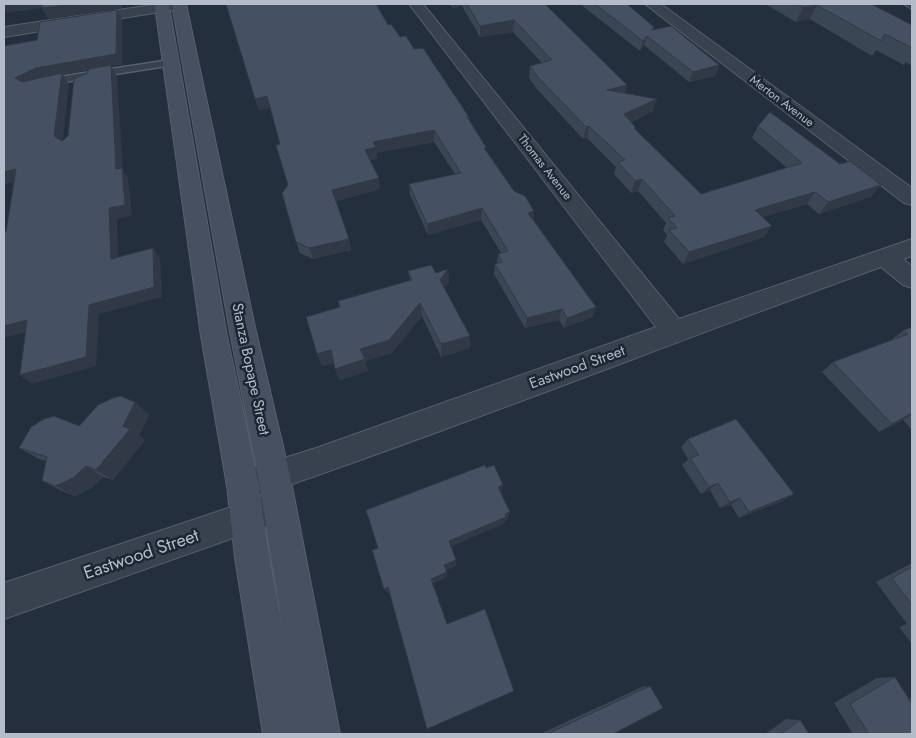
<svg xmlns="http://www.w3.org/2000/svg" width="916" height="738" font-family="Jost,sans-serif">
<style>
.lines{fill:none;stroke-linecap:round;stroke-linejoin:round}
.lane-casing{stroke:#565f6c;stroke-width:3}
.street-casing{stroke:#565f6c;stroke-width:2}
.secondary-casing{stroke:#565f6c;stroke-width:2}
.lane{fill:#38414e;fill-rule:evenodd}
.street{fill:#38414e;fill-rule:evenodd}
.secondary{fill:#465061;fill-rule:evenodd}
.wall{fill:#3b4654}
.shaded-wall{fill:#303945}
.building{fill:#455162;stroke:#303945}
.labels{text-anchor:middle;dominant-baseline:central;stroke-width:5;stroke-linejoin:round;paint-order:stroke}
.far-street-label{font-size:12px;fill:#b4bcc9;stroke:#1d2633}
.street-label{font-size:15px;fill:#b4bcc9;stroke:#1d2633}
.near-street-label{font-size:18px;fill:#b4bcc9;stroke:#1d2633}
</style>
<rect width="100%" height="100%" fill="#242f3e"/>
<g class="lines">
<defs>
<path id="lane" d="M170,60l5,3 -2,2 -128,20 -5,-3 5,-3z"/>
<g id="street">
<path d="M159,4l27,1 -7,4 -175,28v-10z"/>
<path d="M409,4h14l256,315 233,-80v17l-9,3 9,7v22l-9,-3 -22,-18c-213,77 -423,161 -638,234l-11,-4 -5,-11 5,-11 87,-28 337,-120z"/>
<path d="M645,4h16l251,184v17l-8,-2z"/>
<path d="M903,4h9v5z"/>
<path d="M279,491l11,5 5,11 -5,11 -286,101v-36z"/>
</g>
<path id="secondary" d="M156,4h12l1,2 58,330 32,150 10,72 14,72 -25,-154 -29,-149 -57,-323h14l69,323 35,149 50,258h-77l-28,-176 -8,-72 -26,-150 -46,-330z"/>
</defs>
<use href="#lane" class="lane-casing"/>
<use href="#street" class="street-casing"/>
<use href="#secondary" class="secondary-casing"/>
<use href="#lane" class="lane"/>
<use href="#street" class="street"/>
<use href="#secondary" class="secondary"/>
</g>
<g class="wall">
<path d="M450,4h95l82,81 -2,8 28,18 -22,11 5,6v2l65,64 86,-26 -35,-30 6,-12 113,71 -52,17 -12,-10 -44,13 1,20 -81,27 -19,-22 3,-7 -4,-5 3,-7 -28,-32 -7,2 -17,-19 2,-7 -29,-29 -4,1 -47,-51 -7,-10 1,-12 12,-3 -29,-31 -33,5 -18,-31 -9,2z"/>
<path d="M580,4h47l27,23 -1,2 66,36 -4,11 -26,6 -45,-37 -4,6z"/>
<path d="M765,4h106l41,21v41l-6,-4 -2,3 -28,-15 -4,6 -62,-37 -14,3z"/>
<path d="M388,25l12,12 14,12 55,68v3l17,31 28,40 20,20 -1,8 63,88 -4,10 -28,11 -5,-8 -34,8 -31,-54 1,-10 2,-1 1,-9 3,-1 -20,-33 -53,15 -18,-40 -1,-11 46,-10 -21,-32 -58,11 1,6 -7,1 10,29 -44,12 13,38 2,11 -38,9 -13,-6 -4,-11 -8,-57 -8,-41 -10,-36 -11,2 -4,-11z"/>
<path d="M448,269l1,14 -5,5 26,48v12l-29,9 -19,-41 -30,37 -27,8 3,10 -28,9 -6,-17 -12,3 -5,-12 23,-47 -2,-6 72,-21 -2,-9 28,2z"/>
<path d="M912,327v103l-9,-10 -24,12 -57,-60 11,-10 58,-22 13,-10z"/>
<path d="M135,402l14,13 -10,21 6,4 -32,40 -10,-3 -12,11 -16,8 -13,-5 -20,-10 4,-20 -7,-2 -20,-11 60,-22z"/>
<path d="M688,439l95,62 -44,17 -8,-13 -11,3 -10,-18 -9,4 -19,-29 6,-6 -7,-12z"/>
<path d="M910,564h2v80l-13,-17 8,-3 -31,-42z"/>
<path d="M895,677l14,22 3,-2v37h-59l-19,-31 43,-25z"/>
<path d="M650,686l-37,48h-73l102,-47z"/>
<path d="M786,719l14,1 9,14h-44z"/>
</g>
<g class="shaded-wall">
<path d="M4,4h44l2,3 -46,6z"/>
<path d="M74,4h48v4l-74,11 -6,-11z"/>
<path d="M453,4h9v2l-9,2z"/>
<path d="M817,5l-7,14 -14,3 7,-15z"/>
<path d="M117,10l5,10v45l-11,1 6,10 6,94 5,9 4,36 -15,4 2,50 -8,-10 -2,-51 7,-39 -5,-103 -48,9 6,9 -7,63 -47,-69z"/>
<path d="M514,20l-1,12 -33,5v-11z"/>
<path d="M647,36l-3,9 -4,6 3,-10z"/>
<path d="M719,65l-4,11 -26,6 4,-10z"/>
<path d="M627,85l-3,12 -17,-7z"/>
<path d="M267,96l3,12 -11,2 -4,-11z"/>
<path d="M657,99l-4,12 -32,15 3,-12z"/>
<path d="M589,126l-2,12 -4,1 3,-12z"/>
<path d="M434,130v12l-58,11 1,6 -10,2 -2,-11 8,-8z"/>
<path d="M16,169l9,11 -21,4v-12z"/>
<path d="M379,178l1,11 -45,13 -3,-12z"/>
<path d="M642,179l-4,12 -7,2 4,-12z"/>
<path d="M881,185l-10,12 -52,17 9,-12z"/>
<path d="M815,192l-8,12 -59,17 7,-11z"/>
<path d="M482,208l-1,12 -53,15 -1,-11z"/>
<path d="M534,211l-2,11 -4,-9z"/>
<path d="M772,226l-8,11 -81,27 6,-12z"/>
<path d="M349,239l2,11 -38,9 -4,-11z"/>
<path d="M153,248l7,10 2,39 -63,17 -3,52 -64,18 -12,-9 69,-70z"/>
<path d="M448,269l1,14 -9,10v-13z"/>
<path d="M420,303l2,13 -30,37 -27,8 3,10 -28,9 -5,-11 25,-20z"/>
<path d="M596,307l-4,10 -28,11 3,-10z"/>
<path d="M562,309l-3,11 -34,8 2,-10z"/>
<path d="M27,320l11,9 -34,9v-12z"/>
<path d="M470,336v12l-29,9v-13z"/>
<path d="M331,350l4,13 -13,3 -5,-12z"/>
<path d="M135,402l14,13 -10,21 6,4 -32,40 -17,-10 27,-44z"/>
<path d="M912,414l-9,6 -24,12 13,-8z"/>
<path d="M86,466l17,11 -12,11 -16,8 -19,-10z"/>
<path d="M718,483l-8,7 -9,4 8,-7z"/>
<path d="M503,485l-2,8 -5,2 2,-8z"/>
<path d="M794,494l-11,7 -44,17 10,-6z"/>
<path d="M740,498l-9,7 -11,3 10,-6z"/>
<path d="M510,512l-3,8 -2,1 -1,3 -54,23 -1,-6z"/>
<path d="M456,560v6l-11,5 -1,-6z"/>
<path d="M447,572v5l-15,7 -1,-5z"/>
<path d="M388,587l3,4 -4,2 -3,-4z"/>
</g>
<g class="building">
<path d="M43,4h31l-32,4z"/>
<path d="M226,4h150l12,21 3,-1 9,13 6,-1 8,13 9,-1 46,69h-2l19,30 -2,1 30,43 11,5 9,15 -6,2 68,94 -29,11 -5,-9 -35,9 -32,-54 7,-2 -4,-8 10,-3 -26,-43 -55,16 -18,-40 52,-11 -27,-43 -61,12 3,5 -11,3 14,28 -47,12 17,49 -40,9 -13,-6 -14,-49 6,-8 -12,-40 4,-1 -13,-48 -12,3z"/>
<path d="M467,4h78l82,81 -20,5 50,9 -33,15 12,14h-2l67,66 101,-31 -44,-37 12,-14 70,52 10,-3 31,24 -53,17 -13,-10 -60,18 17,16 -83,26 -20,-22 8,-2 -9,-10 7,-2 -33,-37 -7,2 -17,-19 7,-2 -36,-34 -3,1 -49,-51 -7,-10 22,-6 -38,-40 -34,6z"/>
<path d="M595,4h32l27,23 -2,3 19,-4 48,39 -26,7 -46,-36 -4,5z"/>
<path d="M797,4h74l41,21v23l-27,-14 -4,7 -64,-36 -14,2z"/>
<path d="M117,10l-1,44 -80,14 -21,10 7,4 40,-9 -8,63 8,5 6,-5 6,-57 13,-6 2,-4 22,-4 5,104 6,-1 3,37 -16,3 2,51 42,-11 1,39 -65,18 -3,52 -66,18 7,-55 -23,6v-94h2l10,-63 -12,3v-126l33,-6 3,-18z"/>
<path d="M431,265l5,8 12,-4 -8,11 30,56 -29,8 -21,-41 -31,37 -29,9 5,10 -30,10 -4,-19 -14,4 -11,-37 34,-10 -2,-6 74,-21 -4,-9z"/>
<path d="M912,327v86l-20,11 -59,-62 75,-28 -4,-4z"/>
<path d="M120,396l15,6 -12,24 7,3 -34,41 -10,-4 -13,12 -17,8 -14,-5 5,-24 -28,-9 12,-21 13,-8 10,-3 25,10 19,-21 15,-7z"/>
<path d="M736,419l58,75 -45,18 -9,-14 -10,4 -12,-19 -9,4 -19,-29 9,-3 -11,-16z"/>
<path d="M485,465l1,3 8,-3 9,20 -5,2 12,25 -5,2 1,3 -57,24 7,19 -12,5 3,7 -16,7 16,45 38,-15 29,82 -87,38 -39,-142 -4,2 -12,-39 6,-2 -12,-38z"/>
<path d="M912,567v38l-20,-27z"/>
<path d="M895,677l17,27v30h-43l-19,-30z"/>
<path d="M650,686l13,22 -50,26h-66z"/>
<path d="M800,720l9,14h-28z"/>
</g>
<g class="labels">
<g class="far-street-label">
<text transform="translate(782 101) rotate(37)">Merton Avenue</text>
<text transform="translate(545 167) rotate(52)">Thomas Avenue</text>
</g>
<g class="street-label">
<text transform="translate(577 367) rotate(-20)">Eastwood Street</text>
<text transform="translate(251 369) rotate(78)">Stanza Bopape Street</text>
</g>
<g class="near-street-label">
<text transform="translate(141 554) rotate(-19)">Eastwood Street</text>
</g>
</g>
<rect width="916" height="738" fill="none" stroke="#b4bcc9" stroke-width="10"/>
</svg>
